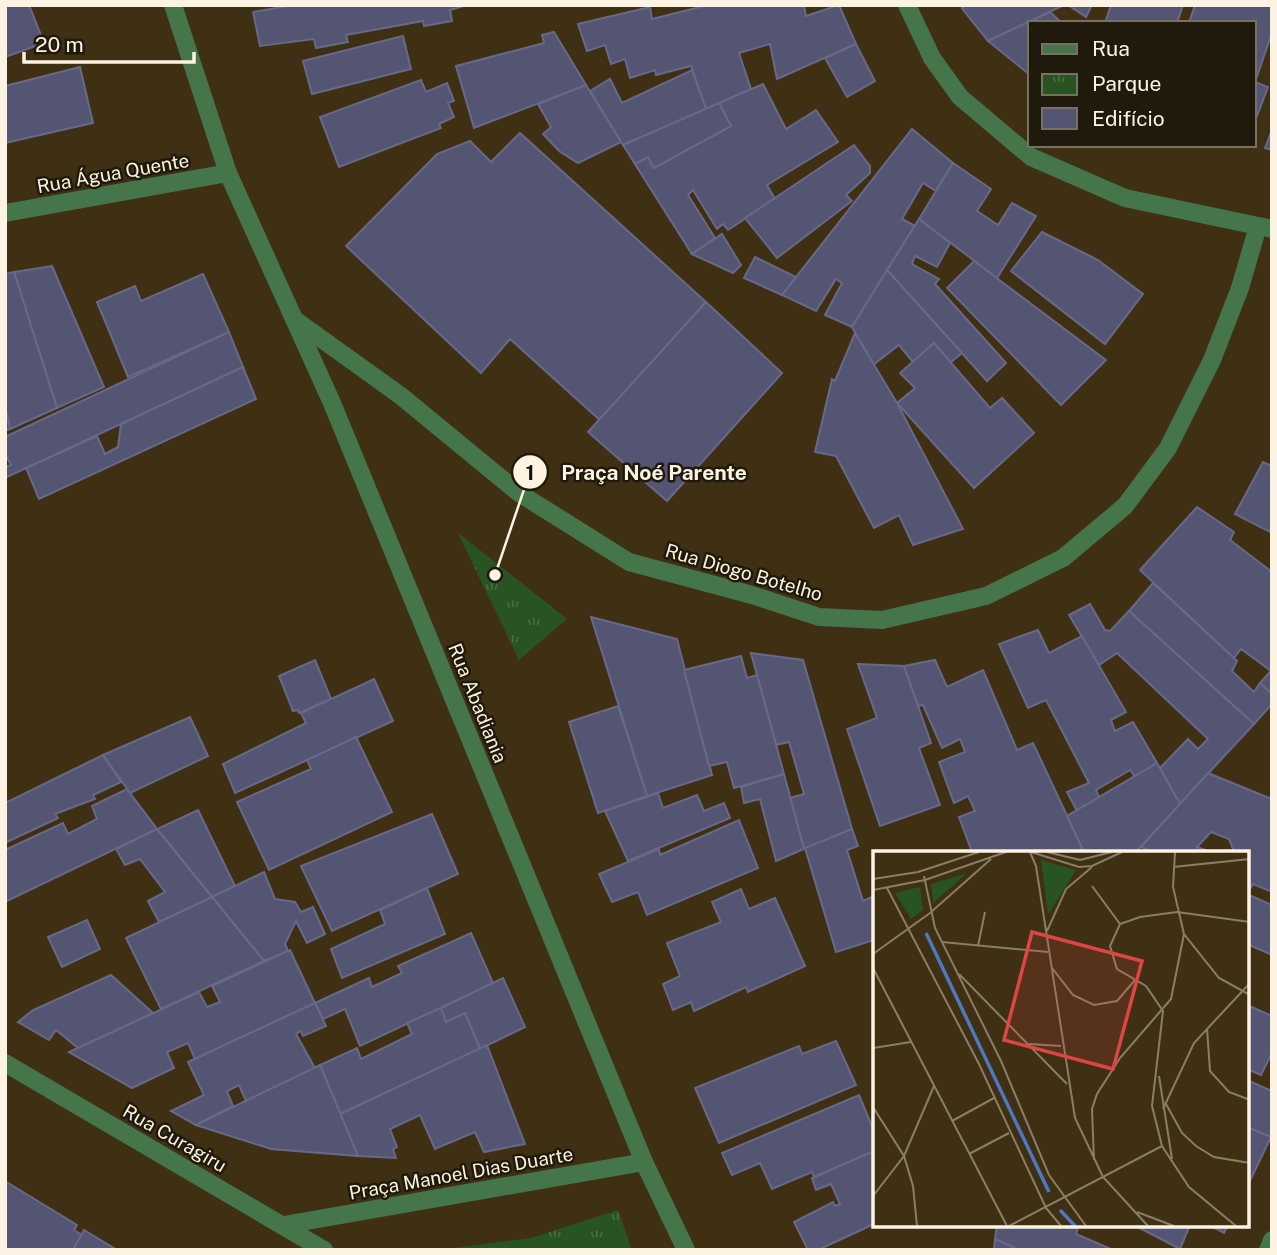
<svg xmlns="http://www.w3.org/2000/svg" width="1277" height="1255" font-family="'Public Sans',sans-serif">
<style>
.park{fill:url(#park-tufts)}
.building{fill:#545573;stroke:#686988;stroke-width:2}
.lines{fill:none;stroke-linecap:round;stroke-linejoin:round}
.street{stroke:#45754a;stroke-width:18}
.labels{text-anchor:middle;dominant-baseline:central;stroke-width:5;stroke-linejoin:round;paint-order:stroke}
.street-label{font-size:19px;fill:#fdf3e2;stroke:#201a0d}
.inset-river{fill:none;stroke:#4c78c4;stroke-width:3.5}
.inset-road{fill:none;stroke:#8b7e66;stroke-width:2}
.view{fill:#dc4644;fill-opacity:0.15;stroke:#dc4644;stroke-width:3.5}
.inset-edge{fill:none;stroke:#fdf3e2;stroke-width:3.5}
.leader{fill:none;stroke:#fdf3e2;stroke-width:2.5}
.callout-dot{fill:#fdf3e2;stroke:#201a0d;stroke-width:2.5}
.mark-label{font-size:21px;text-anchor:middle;font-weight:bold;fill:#111}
.callout-label{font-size:21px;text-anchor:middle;font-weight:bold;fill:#fdf3e2;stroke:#201a0d;stroke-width:5;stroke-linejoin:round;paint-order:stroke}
</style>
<defs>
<pattern id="park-tufts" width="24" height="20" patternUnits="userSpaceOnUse" patternTransform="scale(1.75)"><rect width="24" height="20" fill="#285323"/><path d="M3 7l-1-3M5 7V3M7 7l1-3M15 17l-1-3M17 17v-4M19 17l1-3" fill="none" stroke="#486c43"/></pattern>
</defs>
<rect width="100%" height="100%" fill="#3f3013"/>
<g class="park">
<path d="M457,532l110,87 -48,41 -62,-129z"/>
<path d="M618,1210l14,40h-194l93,-12z"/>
</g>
<g class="building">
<path d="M5,5h24l15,38 -39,14z"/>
<path d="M294,5h173l-17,5 2,11 -28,5 -1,-5 -77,14 2,7 -32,6 -2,-9 -54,7 -7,-34z"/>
<path d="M708,5h96l2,11 33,-11 17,39 -79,35 -7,-35 -31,9 12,36 -45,20 -15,-43 -35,9 -1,-5 -25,8 -5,-19 -14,5 -6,-19 -18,6 -9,-27 72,-17 2,12z"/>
<path d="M967,5h97l-76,36 -24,-30 -2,-3z"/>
<path d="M1068,5h24l-6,12z"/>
<path d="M1111,5h72l-6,18h-72z"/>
<path d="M1195,5h77v28l-17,49 13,5 -11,29 -3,-1v-92h-65z"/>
<path d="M1050,12l12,11h-32v52l-42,-34z"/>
<path d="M554,32l32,53 -112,43 -18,-62 88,-23 -2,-8z"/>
<path d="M403,36l8,33 -99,25 -9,-33z"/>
<path d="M856,44l19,37 -28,16 -22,-39z"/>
<path d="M80,67l13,56 -88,20v-57z"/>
<path d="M692,70l14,39 -83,36 -33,-54 20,-12 12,24z"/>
<path d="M421,80l5,12 21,-9 7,18 -6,2 6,14 -15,7 2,4 -102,39 -19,-50z"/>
<path d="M763,84l23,45 30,-19 22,32 -71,43 8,14 -47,31 -5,-6 -6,5 -24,-39 -5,5 27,43 -23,16 -57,-90 13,-7 6,11 77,-42 -12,-23z"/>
<path d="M586,85l35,57 -43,21 -19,-12 -16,-17 8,-7 -13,-23z"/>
<path d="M719,103l12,23 -77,42 -6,-11 -13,7 -12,-19z"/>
<path d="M912,129l41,34 -17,28 -13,-8 -21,36 13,7 -63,101 -27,-12 17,-32 -6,-4 -20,32 -34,-16z"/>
<path d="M1272,130v20l-7,-2z"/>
<path d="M520,133l186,169 -105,119 -91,-82 -29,34 -135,-127 91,-92 33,-13 21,21z"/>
<path d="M854,145l16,21v7l-24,22 6,6 -75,57 -32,-40z"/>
<path d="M953,163l38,26 -14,22 21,14 14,-22 24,13 -39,62 -78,-59z"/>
<path d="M919,219l31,24 -13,24 -22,-11 -3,8 27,15 -4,5 71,79 -19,18 -100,-111z"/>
<path d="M1042,232l56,28 45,34 -38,50 -94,-73z"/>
<path d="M722,234l19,31 -8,8 -41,-19z"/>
<path d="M755,257l41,20 -14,18 -38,-17z"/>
<path d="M974,261l132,99 -45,45 -114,-117z"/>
<path d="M52,266l52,121 -47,21 -43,-136z"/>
<path d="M887,270l75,83 -12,10 -16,-20 -21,19 -14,-17 -26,20 -21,-38z"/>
<path d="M14,272l43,136 -47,21 -5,-23v-132z"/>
<path d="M203,274l26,58 -101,45 -31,-75 38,-16 6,15z"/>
<path d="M706,302l76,71 -115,128 -79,-69z"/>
<path d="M229,332l14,35 -238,111v-11l6,-2 -6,-11v-17z"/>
<path d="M855,333l42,70 66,126 -50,16 -14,-30 -25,13 -38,-72 -21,-4 17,-73 3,2z"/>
<path d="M934,343l56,65 12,-10 32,35 -60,55 -77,-85 18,-15 -15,-15z"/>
<path d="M243,367l13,32 -217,100 -13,-31 71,-32 8,18 13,-7 3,-23z"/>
<path d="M5,406l5,23 -5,2z"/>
<path d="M1263,462l9,4v67l-37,-19z"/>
<path d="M1197,507l37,25 -4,8 42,32v122l-12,-11 11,-12 -30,-22 -7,9 -94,-88z"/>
<path d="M1153,583l84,78 -5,10 22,21 6,-9 12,11v10l-18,20 -125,-113z"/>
<path d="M1090,604l15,26 5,1 19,-20 125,113 -74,80 -20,-36 28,-29 10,10 10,-10 -91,-86 -18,12 -30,-50z"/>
<path d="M591,617l86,22 35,136 -65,21z"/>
<path d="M1038,630l11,23 33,-17 44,76 -15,8 4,11 18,-9 24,41 -22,14 -5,-7 -34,20 3,7 -22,14 -10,-19 22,-9 -43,-83 -18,8 -29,-64z"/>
<path d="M751,653l52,7 49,169 -48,20 -14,-51 14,-4 -15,-52 -13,3z"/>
<path d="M741,656l6,22 10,-3 27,99 -50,14 -7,-26 -18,4 -25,-96z"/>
<path d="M315,660l16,39 -32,14 -1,-3 -5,1 -14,-35z"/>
<path d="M935,660l12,27 36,-17 34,80 16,-7 51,109h-112l-13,-35 16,-6 -7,-15 -14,7 -15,-41 26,-10 -5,-13 -18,9 -19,-43 -5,1 -14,-40z"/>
<path d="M858,664l46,2 27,77 -12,5 21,57 -60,21 -33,-97 30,-11z"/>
<path d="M374,679l19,42 -158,72 -12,-29 83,-41 -5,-10z"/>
<path d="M618,706l29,90 -49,17 -29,-91z"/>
<path d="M190,717l18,39 -78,37 -27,-38z"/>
<path d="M356,737l36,75 -123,58 -32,-68 74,-33 -4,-9z"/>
<path d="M103,755l18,27 -28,13 2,4 -40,15 3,4 -53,25v-40z"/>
<path d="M1157,763l23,41 -44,48h-52l-17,-36z"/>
<path d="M1208,773l64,26v93l-19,-8 -6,10v-42h-13l-5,-13 -18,-7 -14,15 14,5h-58l-12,-5z"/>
<path d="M784,774l20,75 -28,12 -16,-62 -16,4 -3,-16z"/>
<path d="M127,789l30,40 -152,73v-52l58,-27 5,11 29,-15 -5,-13z"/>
<path d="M658,793l5,15 34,-13 7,16 20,-8 6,15 -102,43 -23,-50z"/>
<path d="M198,810l37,76 -23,11 -55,-68z"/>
<path d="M432,814l26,60 -126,57 -31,-65z"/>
<path d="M739,820l19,48 -111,47 -9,-23 -26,10 -13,-28 60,-25 1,6z"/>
<path d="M157,829l55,68 -53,25 -11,-21 17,-9 -25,-33 -15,6 -9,-16z"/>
<path d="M852,829l6,17 -11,4 16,51 11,-5v44l-38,12 -31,-104z"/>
<path d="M264,872l11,27 20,3 6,10 12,-5 12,27 -18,9 -11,-22 -11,23 3,7 -24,10 -52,-64z"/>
<path d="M427,888l18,46 -103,44 -11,-29 54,-25 -5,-14z"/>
<path d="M741,889l8,20 26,-11 30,68 -57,26 -2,-5 -52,24 -3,-9 -18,8 -10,-26 17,-8 -13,-33 54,-21 -9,-20z"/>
<path d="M1247,894l25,11v50l-25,-11z"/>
<path d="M212,897l52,64 -103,48 -35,-71z"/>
<path d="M87,920l13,29 -38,18 -14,-30z"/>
<path d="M471,933l22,50 -133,63 -15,-37 -22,10 -8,-16 54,-25 3,9 30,-14 -4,-7z"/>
<path d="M290,950l25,53 -120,56 -7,-16 -21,9 7,16 -42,20 -63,-36 130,-60 8,15 13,-5 -8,-16z"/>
<path d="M111,975l42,38 -75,35 -22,-18 -7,10 -31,-18 15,-12z"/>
<path d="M503,978l22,49 -45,22 -15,-36 -19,9 -5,-14z"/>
<path d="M315,1003l11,23 -23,10 -2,-5 -5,3 19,34 -69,33 -7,-16 -12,6 6,15 -37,19 -25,-14 33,-16 -16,-33z"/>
<path d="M1247,1005l25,11v37l-11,22 -14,-6z"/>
<path d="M441,1008l5,14 19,-9 15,36 -140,65 -20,-49 37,-17 4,11 51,-25 -5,-11z"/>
<path d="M836,1041l20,44 -137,58 -24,-55 104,-42 3,8z"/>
<path d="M487,1045l38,99 -41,8 -9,-20 -40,17 -15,-34 -30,14 7,18 -4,2 3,9 -38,-2 -18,-42z"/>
<path d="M320,1065l38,91 -87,-7 -75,-24z"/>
<path d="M1247,1080l25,11 -1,46 -24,-10z"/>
<path d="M859,1095l15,36v20l-60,26 -2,-5 -40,17 -12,-26 -28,12 -10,-22z"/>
<path d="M1247,1127l24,10 -22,46 -2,-1z"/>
<path d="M874,1151v73l-56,26h-10l-14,-28 39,-20 2,4 5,-2 -9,-20 -15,6 -4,-12z"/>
<path d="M5,1181l72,44 -3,5 8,5 -9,15h-68z"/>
<path d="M997,1225h73l8,3 -2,6 37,16h-93l-25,-11z"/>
<path d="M1134,1225h56l-10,24z"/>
<path d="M1209,1225h19l-4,8z"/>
<path d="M84,1230l33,20h-44z"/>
<path d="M995,1239l25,11h-26z"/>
</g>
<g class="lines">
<g class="street">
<path d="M173,5l55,168 104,230 312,759 42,88"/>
<path d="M907,5l25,53 28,39 71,60 94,41 147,31"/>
<path d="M5,213l223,-40"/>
<path d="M298,322l103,74 118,97 110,69 123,33 67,22 63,3 104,-24 77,-38 62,-52 43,-58 44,-88 28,-72 18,-62"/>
<path d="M5,1063l319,187"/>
<path d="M284,1225l360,-63"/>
<path d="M1268,1250l4,-10"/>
</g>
</g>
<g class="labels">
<g class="street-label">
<text transform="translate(113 173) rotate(-10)">Rua Água Quente</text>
<text transform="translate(744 572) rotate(16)">Rua Diogo Botelho</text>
<text transform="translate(478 703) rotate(68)">Rua Abadiania</text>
<text transform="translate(175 1138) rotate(30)">Rua Curagiru</text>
<text transform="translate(461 1173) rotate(-10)">Praça Manoel Dias Duarte</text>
</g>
</g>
<g transform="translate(873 851)">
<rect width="376" height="376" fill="#3f3013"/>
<path d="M168,9l35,10 -27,43h-1zM91,23l1,1 -32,28 -2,-19zM47,36l3,23 -12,9 -16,-26z" fill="#285323"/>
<path class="inset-river" d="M53,82l123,259M187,359l15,16"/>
<path class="inset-road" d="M157,1l6,14 39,252 28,59 45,49M158,1l48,15 13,-1 30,-14M174,1l33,8 32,-8M302,1l-2,35 11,47 35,44 31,17M300,16l77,-8M51,25l11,52 66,133 48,114 37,51M0,28l45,-7 61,-20M219,35l28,38M14,37l92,176 67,144 15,18M0,39l52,-10 81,-28M174,80l19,-42 26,-22M69,91l106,10M105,95l7,-34M0,103l57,-41 61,-54M0,117l134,258M179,117l21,27 21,10 23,-4 18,-21M86,123l108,110M334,177l3,43 19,21 21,8M156,193l32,2M0,197l38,-6M286,225l13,83M293,253l16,29 14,13 18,11 36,6M0,256l31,49 9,30 4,40M290,258l31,-66 56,-60M79,270l42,-23M96,303l40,-21M221,309l-2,-51 5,-15 23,-36 51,-59 13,-65M0,345l31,-40 30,-70M264,361l37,14M136,375l153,-80M363,375l-47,-39 -27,-41 -10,-40 11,-95 -17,-25 -29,-17 -7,-23 10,-22 20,-7 37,-5 73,10"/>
<path class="view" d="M159,81l110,29 -29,108 -109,-29z"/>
<rect width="376" height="376" class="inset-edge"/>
</g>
<path class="leader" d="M495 575L530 472"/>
<g class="callout-dot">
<circle cx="495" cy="575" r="7"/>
<circle cx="530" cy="472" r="18"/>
</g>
<g class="mark-label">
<text x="530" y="480">1</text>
</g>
<g class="callout-label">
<text x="654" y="480">Praça Noé Parente</text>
</g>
<rect width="1277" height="1255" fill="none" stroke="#fdf3e2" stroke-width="14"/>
<rect x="1028" y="21" width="228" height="126" fill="#201a0d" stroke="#787162" stroke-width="2"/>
<rect x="1042" y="44" width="35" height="10" fill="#45754a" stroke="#787162" stroke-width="2"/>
<text x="1092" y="56" font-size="21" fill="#fdf3e2">Rua</text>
<rect x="1042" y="74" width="35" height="21" fill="url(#park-tufts)" stroke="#787162" stroke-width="2"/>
<text x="1092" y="91" font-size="21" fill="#fdf3e2">Parque</text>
<rect x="1042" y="108" width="35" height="21" fill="#545573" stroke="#787162" stroke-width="2"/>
<text x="1092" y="126" font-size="21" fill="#fdf3e2">Edifício</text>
<path d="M24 52v10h170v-10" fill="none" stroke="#fdf3e2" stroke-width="3.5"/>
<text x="35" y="52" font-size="21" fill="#fdf3e2" stroke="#201a0d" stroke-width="5" paint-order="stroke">20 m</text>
</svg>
